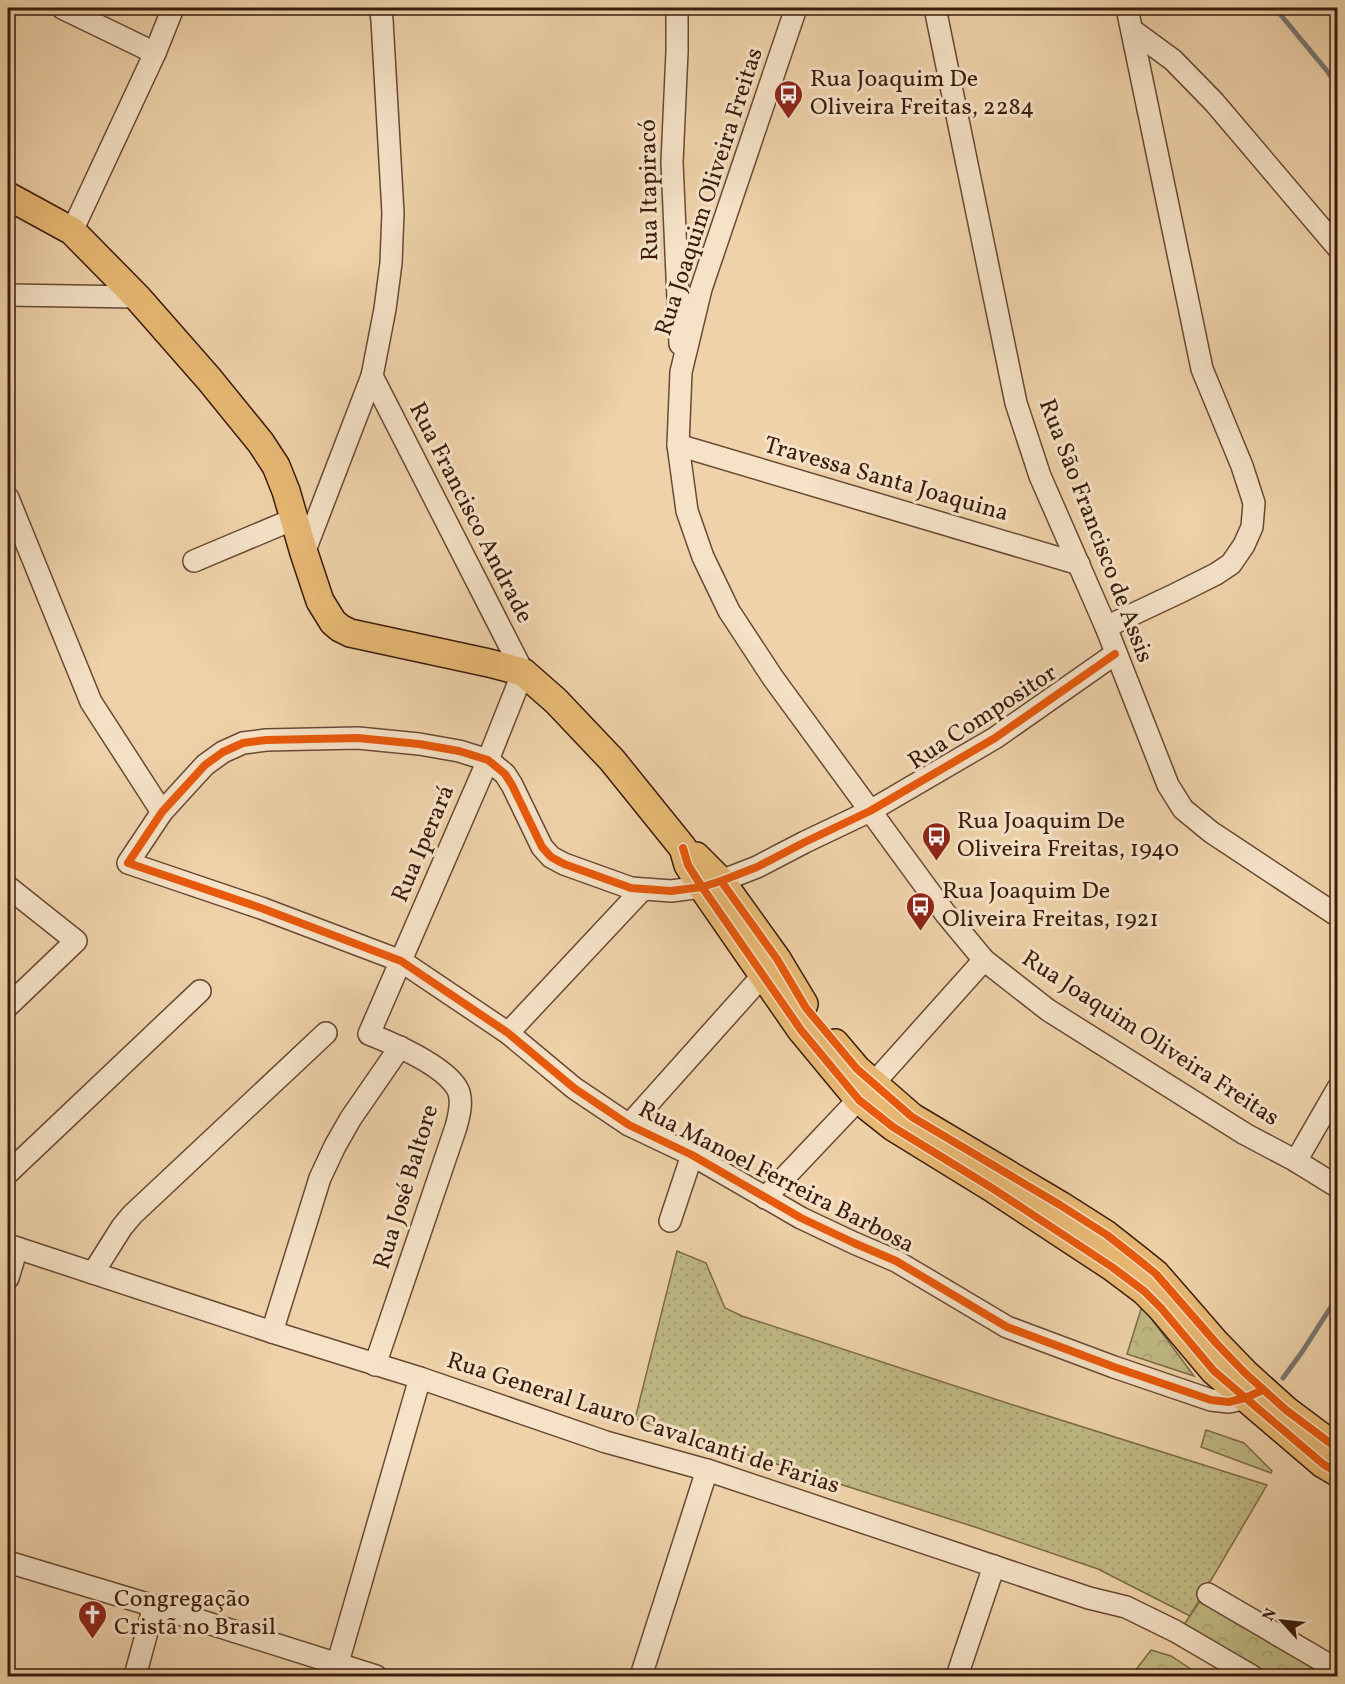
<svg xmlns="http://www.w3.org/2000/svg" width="1345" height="1684" font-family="Vollkorn,serif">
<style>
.grass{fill:url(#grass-dots);stroke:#7e6a48;stroke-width:1.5}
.forest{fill:url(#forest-crowns);stroke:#7e6a48;stroke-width:1.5}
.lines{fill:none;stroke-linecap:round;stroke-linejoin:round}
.stream{stroke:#787772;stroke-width:5}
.minor-casing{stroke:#684934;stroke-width:24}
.major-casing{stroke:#3b1b0d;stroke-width:30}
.minor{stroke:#f5e2c7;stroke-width:21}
.major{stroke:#e8b974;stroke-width:27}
.cycleway-casing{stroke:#f5e2c7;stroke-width:11}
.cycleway{stroke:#e8590c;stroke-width:8}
.labels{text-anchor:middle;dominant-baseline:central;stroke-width:6;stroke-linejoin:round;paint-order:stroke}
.poi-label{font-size:24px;fill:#3b1b0d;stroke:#f5e2c7;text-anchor:start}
.street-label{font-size:24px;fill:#3b1b0d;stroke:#f5e2c7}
</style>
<defs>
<pattern id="grass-dots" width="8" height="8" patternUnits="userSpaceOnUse" patternTransform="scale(1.5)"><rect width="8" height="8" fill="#c0ba84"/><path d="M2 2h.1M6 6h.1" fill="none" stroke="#a69f71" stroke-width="1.8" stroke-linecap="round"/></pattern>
<pattern id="forest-crowns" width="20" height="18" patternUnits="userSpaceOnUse" patternTransform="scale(1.5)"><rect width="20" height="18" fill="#c0ba84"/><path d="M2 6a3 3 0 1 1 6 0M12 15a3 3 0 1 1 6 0" fill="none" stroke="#a69f71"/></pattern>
</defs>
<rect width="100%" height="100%" fill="#efd2a9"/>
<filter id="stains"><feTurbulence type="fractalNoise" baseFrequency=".00333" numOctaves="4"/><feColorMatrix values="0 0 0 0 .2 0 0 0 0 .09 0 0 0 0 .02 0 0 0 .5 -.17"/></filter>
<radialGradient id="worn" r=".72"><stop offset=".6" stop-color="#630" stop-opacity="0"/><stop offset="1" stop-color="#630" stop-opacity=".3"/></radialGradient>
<path class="grass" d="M677,1251l29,12 19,45 17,8 268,88 257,81 -77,131 -92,-47 -120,-41 -343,-109z"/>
<g class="forest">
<path d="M1142,1306l52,70 -67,-22z"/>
<path d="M1206,1430l38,13 28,28 -1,2 -70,-26z"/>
<path d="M1202,1598l135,78h-79l-79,-44z"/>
<path d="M1151,1650l20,6 30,20h-70z"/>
</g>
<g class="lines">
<g class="stream">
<path d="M1275,8l53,64 10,16"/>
<path d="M1283,1378l19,-26 36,-56"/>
</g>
<defs>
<g id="minor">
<path d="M62,8l93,45"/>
<path d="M677,8v44l-5,110 8,182"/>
<path d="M794,8v6l-93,275 -20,83 -3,73 9,66 16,46 26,54 44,67 172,235 39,47 64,50 197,124 51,27 42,26"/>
<path d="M935,8l81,395 24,73 66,151 62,158 15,24 28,23 127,84"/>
<path d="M1132,30l41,30 41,42 124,146"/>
<path d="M72,231l83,-178 18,-45"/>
<path d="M8,295l129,2"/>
<path d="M372,376l151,296 -35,88 -119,274c25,10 77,32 89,56 5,11 1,26 -2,37l-81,238"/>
<path d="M678,445l401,119"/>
<path d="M8,498l83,204 71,110"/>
<path d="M304,553l68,-177 13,-67 6,-46 2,-50 -11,-193 -2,-12"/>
<path d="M194,561l100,-42"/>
<path d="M1106,627l72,-34 38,-19 15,-10 13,-19 8,-18 2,-24 -12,-37 -40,-97 -75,-361"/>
<path d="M1115,654l-120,84 -125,73 -65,31 -48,25 -36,14 -19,6 -31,4 -40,-3 -67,-24 -13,-7 -9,-10 -30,-62 -7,-11 -17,-14 -29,-9 -40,-7 -61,-6 -92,2 -23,3 -20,9 -18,13 -43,47 -34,51 133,45 140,53 107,72 66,55 55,37 63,30 109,63 53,25 42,18 111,66 107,40 97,33 18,2 16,-4 10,-4"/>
<path d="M8,887l68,54 -68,65"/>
<path d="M508,1033l134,-143"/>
<path d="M629,1125l144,-161"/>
<path d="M1296,1161l42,-73"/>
<path d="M8,1173l192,-182"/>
<path d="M765,1198l108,-114 111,-124"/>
<path d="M670,1221l22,-66"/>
<path d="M8,1245l264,87 148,46 186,64 101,28 382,128 37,9 49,24 77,45"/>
<path d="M93,1273l29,-46 10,-12 194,-182"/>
<path d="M8,1278l9,-30"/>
<path d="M272,1332l48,-154 15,-32 16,-28 49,-71"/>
<path d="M8,1562l146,44 222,70"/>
<path d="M1208,1594l130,76"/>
<path d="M135,1676l19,-70"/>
<path d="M334,1676l86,-298"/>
<path d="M641,1676l66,-206"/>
<path d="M957,1676l37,-110"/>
</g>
<g id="major">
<path d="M8,196l64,35 65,66 72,82 52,64 15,23 10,25 18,62 16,48 13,21 7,6 10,5 139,30 34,9 33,29 56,59 71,88 5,17 14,22 99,143 58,70 34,27 99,61 120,79 32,24 17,17 53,63 109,93 15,9"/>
<path d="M696,856l25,25 56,78 27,45"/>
<path d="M835,1043l22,26 55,48 148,88 47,30 33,26 16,13 61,70 28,29 41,37 52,39"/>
</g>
</defs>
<use href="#minor" class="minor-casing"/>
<use href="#major" class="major-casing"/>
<use href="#minor" class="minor"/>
<use href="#major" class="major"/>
<defs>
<g id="cycleway">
<path d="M1115,654l-120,84 -125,73 -65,31 -48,25 -36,14 -19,6 -31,4 -40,-3 -67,-24 -13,-7 -9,-10 -30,-62 -7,-11 -17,-14 -29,-9 -40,-7 -61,-6 -92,2 -23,3 -20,9 -18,13 -43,47 -34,51 133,45 140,53 107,72 66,55 55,37 63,30 109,63 53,25 42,18 111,66 107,40 97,33 18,2 16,-4 18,-8"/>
<path d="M683,848l5,17 14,22 99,143 58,70 34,27 99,61 120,79 32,24 17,17 53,63 109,93 15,9"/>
<path d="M721,881l56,78 29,49 51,61 55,48 148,88 47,30 33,26 16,13 61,70 28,29 41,37 52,39"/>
</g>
</defs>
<use href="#cycleway" class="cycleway-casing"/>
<use href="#cycleway" class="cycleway"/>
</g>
<defs>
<symbol id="bus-pin" viewBox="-11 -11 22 30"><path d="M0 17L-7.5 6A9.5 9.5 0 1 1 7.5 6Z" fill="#8f2418" stroke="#f5e2c7"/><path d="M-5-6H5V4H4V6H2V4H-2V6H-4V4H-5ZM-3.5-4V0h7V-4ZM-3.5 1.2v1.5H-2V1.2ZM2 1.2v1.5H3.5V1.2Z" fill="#fff"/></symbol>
<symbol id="church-pin" viewBox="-11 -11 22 30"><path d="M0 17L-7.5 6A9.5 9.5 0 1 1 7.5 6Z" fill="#8f2418" stroke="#f5e2c7"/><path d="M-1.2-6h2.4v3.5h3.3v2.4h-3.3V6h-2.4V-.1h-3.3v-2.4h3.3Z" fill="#fff"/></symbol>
</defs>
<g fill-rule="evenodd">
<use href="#bus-pin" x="772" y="78" width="33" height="45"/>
<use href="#bus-pin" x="920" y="820" width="33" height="45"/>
<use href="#bus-pin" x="904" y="890" width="33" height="45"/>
<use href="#church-pin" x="76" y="1598" width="33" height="45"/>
</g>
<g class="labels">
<g class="poi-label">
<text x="810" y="80">Rua Joaquim De<tspan x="810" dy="28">Oliveira Freitas, 2284</tspan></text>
<text x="957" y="822">Rua Joaquim De<tspan x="957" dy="28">Oliveira Freitas, 1940</tspan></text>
<text x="942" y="892">Rua Joaquim De<tspan x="942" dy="28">Oliveira Freitas, 1921</tspan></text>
<text x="114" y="1600">Congregação<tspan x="114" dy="28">Cristã no Brasil</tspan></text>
</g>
<g class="street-label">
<text transform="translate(650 190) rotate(-91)">Rua Itapiracó</text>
<text transform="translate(710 192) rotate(-72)">Rua Joaquim Oliveira Freitas</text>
<text transform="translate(886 480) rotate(16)">Travessa Santa Joaquina</text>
<text transform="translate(470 513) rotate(63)">Rua Francisco Andrade</text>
<text transform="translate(1095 531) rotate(69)">Rua São Francisco de Assis</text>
<text transform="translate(983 718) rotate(-33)">Rua Compositor</text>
<text transform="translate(424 844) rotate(-67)">Rua Iperará</text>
<text transform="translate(1150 1039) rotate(33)">Rua Joaquim Oliveira Freitas</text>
<text transform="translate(776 1178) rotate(27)">Rua Manoel Ferreira Barbosa</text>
<text transform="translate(407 1187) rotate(-73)">Rua José Baltore</text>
<text transform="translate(643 1424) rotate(18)">Rua General Lauro Cavalcanti de Farias</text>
</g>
</g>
<rect width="1345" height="1684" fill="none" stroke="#efd2a9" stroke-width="30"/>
<rect x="9" y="9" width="1327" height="1666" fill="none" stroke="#3b1b0d" stroke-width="3"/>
<rect x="15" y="15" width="1315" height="1654" fill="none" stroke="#3b1b0d" stroke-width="1.5"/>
<g transform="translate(1282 1621) rotate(297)" stroke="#f5e2c7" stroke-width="4.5" paint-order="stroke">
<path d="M0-4.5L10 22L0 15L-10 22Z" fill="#3b1b0d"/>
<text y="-9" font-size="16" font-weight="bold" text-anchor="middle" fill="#3b1b0d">N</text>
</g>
<rect width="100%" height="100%" filter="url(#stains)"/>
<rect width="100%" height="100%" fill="url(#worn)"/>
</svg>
